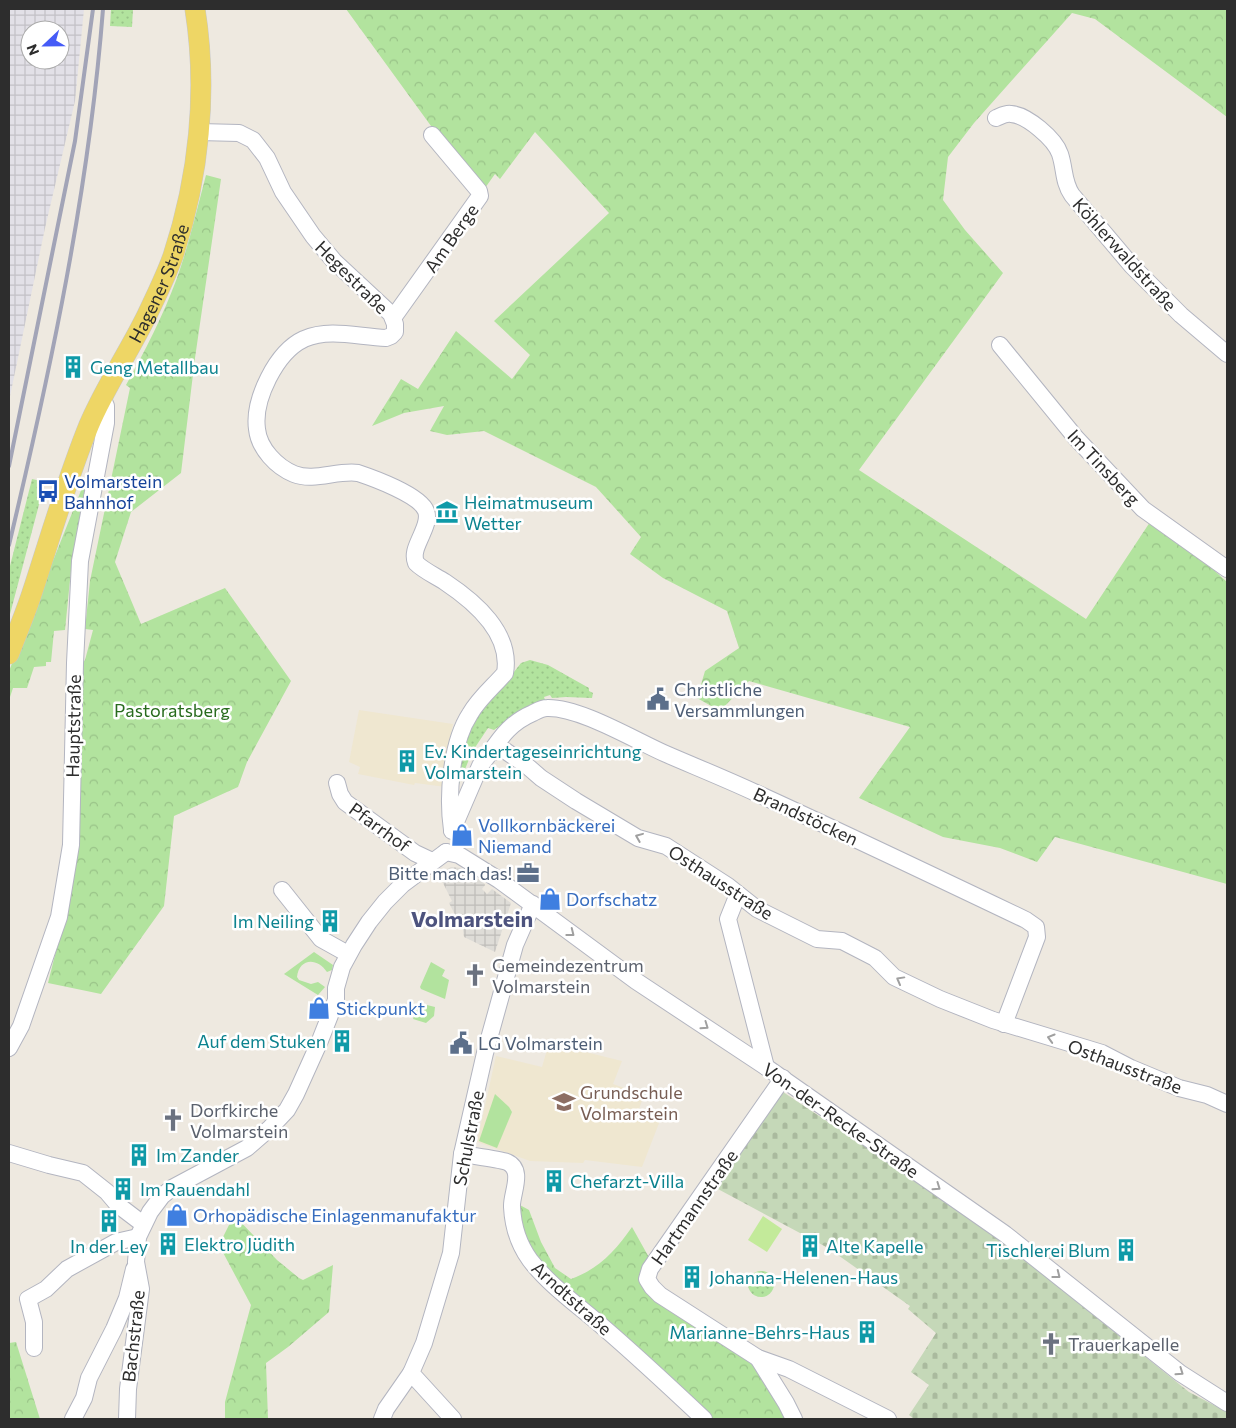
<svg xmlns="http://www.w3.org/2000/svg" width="1236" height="1428" font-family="Commissioner,sans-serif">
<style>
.industrial{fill:url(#industrial-grid);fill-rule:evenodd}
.education{fill:#efe7d0}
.grass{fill:url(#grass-dots)}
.forest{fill:url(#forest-crowns)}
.cemetery{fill:url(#cemetery-stones)}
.park{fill:#b2e39e}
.pitch{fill:#c3ea9a}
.plaza{fill:url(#plaza-grid)}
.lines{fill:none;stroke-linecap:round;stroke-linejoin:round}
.minor-casing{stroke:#b3b5c0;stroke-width:18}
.major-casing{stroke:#c8c8c8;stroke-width:21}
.minor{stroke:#fff;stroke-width:16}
.major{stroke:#eed665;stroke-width:20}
.rail{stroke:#a2a4b7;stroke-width:4}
.oneway{stroke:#a0a0a0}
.labels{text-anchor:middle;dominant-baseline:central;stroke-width:5;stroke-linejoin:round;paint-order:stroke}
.street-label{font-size:18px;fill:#2d2d2d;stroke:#fff}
.culture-label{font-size:18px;fill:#0d838f;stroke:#fff;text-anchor:start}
.transit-label{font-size:18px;fill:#164399;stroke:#fff;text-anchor:start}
.service-label{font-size:18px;fill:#4e5e75;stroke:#fff;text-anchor:start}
.park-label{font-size:18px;fill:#286b1d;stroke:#fff}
.shop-label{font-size:18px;fill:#366cbe;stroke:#fff;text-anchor:start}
.worship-label{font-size:18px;fill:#5b616d;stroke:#fff;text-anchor:start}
.education-label{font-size:18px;fill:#785e54;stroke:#fff;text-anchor:start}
.district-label{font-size:22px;font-weight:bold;fill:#4d537e;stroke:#fff}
</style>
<defs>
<pattern id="industrial-grid" width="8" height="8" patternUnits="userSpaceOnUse" patternTransform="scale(1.25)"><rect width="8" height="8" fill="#e2e0e7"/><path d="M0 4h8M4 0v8" fill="none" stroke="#c2c0c6"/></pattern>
<pattern id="grass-dots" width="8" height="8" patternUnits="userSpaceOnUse" patternTransform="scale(1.25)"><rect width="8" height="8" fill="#b2e39e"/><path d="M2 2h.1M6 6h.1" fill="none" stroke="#99c388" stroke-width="1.8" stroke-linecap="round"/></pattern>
<pattern id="forest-crowns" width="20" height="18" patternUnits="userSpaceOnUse" patternTransform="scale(1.25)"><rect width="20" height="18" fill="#b2e39e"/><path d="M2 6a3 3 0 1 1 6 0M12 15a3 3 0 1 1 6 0" fill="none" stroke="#99c388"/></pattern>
<pattern id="cemetery-stones" width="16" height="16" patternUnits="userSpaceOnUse" patternTransform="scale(1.25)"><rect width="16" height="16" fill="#c5d8b8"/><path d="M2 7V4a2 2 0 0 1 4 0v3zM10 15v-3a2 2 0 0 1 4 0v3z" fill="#aaba9e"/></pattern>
<pattern id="plaza-grid" width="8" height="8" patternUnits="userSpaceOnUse" patternTransform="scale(1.25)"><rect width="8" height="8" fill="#dedcd7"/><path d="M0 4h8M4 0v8" fill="none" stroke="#bfbdb9"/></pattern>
</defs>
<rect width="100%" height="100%" fill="#eee9e0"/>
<path class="industrial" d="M9,9h75l-9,92 -30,127 -36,173zM30,30h30v30h-30z"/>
<g class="education">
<path d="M359,710l94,14 -10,50 4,1 -1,12 -31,-4 -1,2 -56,-11 2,-7 -11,-5z"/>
<path d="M549,1043l73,18 -9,23 31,11 -5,14 22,9 -19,49 -57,-7 -2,3 -53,-2 -53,-19 19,-86 46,11z"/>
</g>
<g class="grass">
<path d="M111,9h22l-1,18 -22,-1z"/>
<path d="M32,479l13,3 -36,136v-48z"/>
<path d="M530,660l18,5 41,23v3l4,2 -1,5 -26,-1 -14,1 -2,-3 -6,2 1,3 -26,12 -25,18 -6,-2 -16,24 -15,37 -2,-5 17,-67 38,-37v-3l11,-14z"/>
<circle cx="761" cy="1284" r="13"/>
</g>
<g class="forest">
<path d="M346,9h881v108l-132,-98 -23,-6 -98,110 -26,34 -5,43 22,30 38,43 -144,197 227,149 68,-103 73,66v302l-172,-47 -18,25 -37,-14 -57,-11 -84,-39 51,-71 -161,-46 -29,30 -23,-13 8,-27 34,-23 -12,-37 -64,-33 -33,-24 11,-17 -45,-50 -112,-56 -37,4 -17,-4 14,-25 -40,7 -32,13 29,-47 17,10 38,-58 56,48 18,-24 -36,-34 115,-108 -74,-81 -35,47 -5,-5 -10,14 -30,-29z"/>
<path d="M206,175l15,4 -26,179 -14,115 -50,39 -16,50 26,62 84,-36 66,93 -44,81 -9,25 -64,29 -10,90 -63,88 -53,-11 13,-52 19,-265 5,-6 8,-30 -8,-1 5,-48 40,-193 -4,-3c19,-34 37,-69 51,-107 12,-34 20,-69 29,-103z"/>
<path d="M90,468l-18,92 -7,70 -11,1 -3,31h-5v4l-12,1 -7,21h-14l-4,12v-29z"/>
<path d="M518,1204l11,6 12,32 14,26 16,11c28,-10 44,-28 61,-52l19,34 -10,21 106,75 15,17 25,45h-74l-84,-77 -76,-67 -29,-34z"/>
<path d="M234,1215l43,45 22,18 4,2 30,-15 -4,47 -41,35 -22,16 2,56h-43v-17l26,-97 -32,-60z"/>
<path d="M16,1342l24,77h-31v-76z"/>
</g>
<path class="cemetery" d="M783,1092l116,77 105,74 185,149 38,20v7h-313l-5,-4 20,-30 -18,-13 25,-39 -28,-24 2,-3 -82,-58 -112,-60z"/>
<g class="park">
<path d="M314,952l19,13 -1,5 -5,2c-10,-15 -28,-14 -30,5l2,3 12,4 7,-2 7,5 -7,8 -34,-21z"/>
<path d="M431,962l14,8 -3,6 7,4 -4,19 -24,-10 -1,-2z"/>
<path d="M419,1003l16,4 -1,9 -8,7 -13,-4z"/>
<path d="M495,1094l14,13 3,5 -15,36 -18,-7z"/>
</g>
<path class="pitch" d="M763,1216l19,13 -15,23 -19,-12z"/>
<path class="plaza" d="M451,867l10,1 7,3v2l15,9 2,3 -3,4 5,5 5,-5 19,14 -16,49 -31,-15 -1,-7 -14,-27 3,-2 -12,-24 3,-6z"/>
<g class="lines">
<defs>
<g id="minor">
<path d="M996,118c5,-2 10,-5 15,-4 16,1 44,25 49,40 5,15 3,28 12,41l60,71 49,49 46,39"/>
<path d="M199,132l40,1 14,7 14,18 16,34 30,44 21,25 57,53 4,10v8l-4,4 -5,2c-28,-1 -56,-10 -82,1 -28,13 -51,61 -47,90 2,20 20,38 37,45 20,8 43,-4 64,-1 15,5 62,22 68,38 3,8 -1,16 -4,23 -4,10 -10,19 -6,29 8,8 20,13 29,19 30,20 67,51 60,91 -11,13 -26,25 -35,41 -19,29 -23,82 -18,116"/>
<path d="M393,318l87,-122 -1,-5 -47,-56"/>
<path d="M1000,345l76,93 67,71 84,60"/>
<path d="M490,753c12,-18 22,-31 43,-40 4,-2 9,-5 14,-5 33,-1 87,32 119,46 30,13 60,25 90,39 90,41 180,84 270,127l10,7 1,10 -33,87"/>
<path d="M337,783l3,11 5,8 70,51 17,8"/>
<path d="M452,831l28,-65 10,-13 9,-3h5l22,15 15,13 35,23 62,37 28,8 62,40 29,23 60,30 25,2 33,17 19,19 46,22 53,21 109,33 29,15 48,20 28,7 20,9"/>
<path d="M446,852l13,3 40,25 137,101 130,86 239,167 175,139 47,30"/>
<path d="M282,890l39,49 27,15"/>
<path d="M738,894l-10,25 38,148"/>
<path d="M9,1048l12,-22 38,-109 12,-72 4,-182 5,-102 26,-138v-17l-4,-9"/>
<path d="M783,1078l-133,191 -3,10 5,8 8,8 98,63 31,11 99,50"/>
<path d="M9,1153l40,12 34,8 24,19 11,13 25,19"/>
<path d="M462,1154c11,2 36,5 45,8 18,8 4,32 5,45 1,19 7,38 18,53 19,25 49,46 73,67 35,30 68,61 101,92"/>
<path d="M34,1348v-26l-6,-23 18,-10 21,-20 49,-27 22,-5"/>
<path d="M758,1358l28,45 8,16"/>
<path d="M73,1419l11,-21 5,-20 25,-49 13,-31 7,-29"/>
<path d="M127,1419l1,-30 13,-100 -5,-27 2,-25 12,-25 12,-16 10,-8 75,-40 23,-20 17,-18 9,-16 23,-51 17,-43v-12l6,-21 12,-22 15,-23 16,-20 18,-18 43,-32"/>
<path d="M382,1419l4,-10 25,-36"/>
<path d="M453,1419l-42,-46 13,-30 27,-90 11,-99 23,-101 30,-108 18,-41"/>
</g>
<g id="major">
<path id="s1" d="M9,654c8,-21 17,-42 24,-64 18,-55 34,-111 56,-165 16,-38 40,-73 58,-110 9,-19 19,-39 26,-59 26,-79 35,-165 22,-247"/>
</g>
</defs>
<use href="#minor" class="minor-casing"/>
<use href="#major" class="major-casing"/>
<use href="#minor" class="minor"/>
<use href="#major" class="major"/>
<g class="rail">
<path d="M9,466l66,-325 18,-132"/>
<path d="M9,545c42,-177 80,-355 94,-536"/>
</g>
</g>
<defs><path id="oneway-chevron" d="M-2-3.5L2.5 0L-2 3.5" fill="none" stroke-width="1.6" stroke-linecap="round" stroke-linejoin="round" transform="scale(1.25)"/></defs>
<g class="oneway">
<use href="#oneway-chevron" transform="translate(639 837) rotate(-158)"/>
<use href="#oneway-chevron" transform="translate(571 933) rotate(38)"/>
<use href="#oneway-chevron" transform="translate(900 980) rotate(-151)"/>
<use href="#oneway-chevron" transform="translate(705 1026) rotate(35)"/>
<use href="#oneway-chevron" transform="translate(1051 1038) rotate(-164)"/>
<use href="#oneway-chevron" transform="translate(937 1187) rotate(35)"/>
<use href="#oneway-chevron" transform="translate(1057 1275) rotate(38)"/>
<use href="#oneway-chevron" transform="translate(1180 1372) rotate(35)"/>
</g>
<defs>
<symbol id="building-bare" viewBox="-9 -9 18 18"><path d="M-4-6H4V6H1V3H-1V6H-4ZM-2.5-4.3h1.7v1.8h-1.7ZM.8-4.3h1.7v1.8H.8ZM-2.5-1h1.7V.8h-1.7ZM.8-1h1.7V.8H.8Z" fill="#0f9aa8" stroke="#fff" stroke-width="2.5" paint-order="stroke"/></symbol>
<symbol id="bus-bare" viewBox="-9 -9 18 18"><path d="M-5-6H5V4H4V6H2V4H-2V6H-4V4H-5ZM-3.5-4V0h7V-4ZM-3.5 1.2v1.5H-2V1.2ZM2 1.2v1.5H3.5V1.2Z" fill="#1a4fb4" stroke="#fff" stroke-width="2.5" paint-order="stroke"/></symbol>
<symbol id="museum-bare" viewBox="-9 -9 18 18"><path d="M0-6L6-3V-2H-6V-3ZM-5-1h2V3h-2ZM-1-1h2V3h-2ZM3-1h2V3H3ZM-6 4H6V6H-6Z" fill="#0f9aa8" stroke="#fff" stroke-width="2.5" paint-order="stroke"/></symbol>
<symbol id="civic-bare" viewBox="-9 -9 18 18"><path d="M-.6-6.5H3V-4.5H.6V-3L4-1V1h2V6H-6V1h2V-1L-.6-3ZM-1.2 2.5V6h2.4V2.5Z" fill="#5c6f8a" stroke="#fff" stroke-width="2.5" paint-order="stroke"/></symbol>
<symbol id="shop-bare" viewBox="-9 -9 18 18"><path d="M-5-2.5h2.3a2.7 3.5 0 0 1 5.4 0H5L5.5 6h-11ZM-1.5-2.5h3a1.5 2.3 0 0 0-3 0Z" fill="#3f7fe0" stroke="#fff" stroke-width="2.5" paint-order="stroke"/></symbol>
<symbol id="office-bare" viewBox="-9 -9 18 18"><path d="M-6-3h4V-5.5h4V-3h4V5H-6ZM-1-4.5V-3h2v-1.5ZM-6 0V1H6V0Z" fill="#5c6f8a" stroke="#fff" stroke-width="2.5" paint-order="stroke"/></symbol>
<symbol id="church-bare" viewBox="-9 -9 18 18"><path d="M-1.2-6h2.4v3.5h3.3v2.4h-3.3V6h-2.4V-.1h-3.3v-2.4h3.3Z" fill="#6b7280" stroke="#fff" stroke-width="2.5" paint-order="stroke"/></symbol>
<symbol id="school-bare" viewBox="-9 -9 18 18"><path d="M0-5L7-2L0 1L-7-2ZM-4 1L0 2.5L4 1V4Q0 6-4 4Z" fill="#8d6e63" stroke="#fff" stroke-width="2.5" paint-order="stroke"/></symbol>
</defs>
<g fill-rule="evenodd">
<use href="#building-bare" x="57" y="351" width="32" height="32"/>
<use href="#bus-bare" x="32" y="475" width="32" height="32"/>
<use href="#museum-bare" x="431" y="496" width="32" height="32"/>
<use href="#civic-bare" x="642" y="683" width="32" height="32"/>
<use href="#building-bare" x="391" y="745" width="32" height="32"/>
<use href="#shop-bare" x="446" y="819" width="32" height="32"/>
<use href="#office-bare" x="512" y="857" width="32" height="32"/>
<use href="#shop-bare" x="534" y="883" width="32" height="32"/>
<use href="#building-bare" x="314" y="905" width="32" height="32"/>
<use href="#church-bare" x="459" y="959" width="32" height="32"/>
<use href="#shop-bare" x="303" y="992" width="32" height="32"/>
<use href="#building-bare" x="326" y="1025" width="32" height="32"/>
<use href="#civic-bare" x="445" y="1027" width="32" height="32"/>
<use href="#school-bare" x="548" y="1086" width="32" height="32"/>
<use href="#church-bare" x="157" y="1104" width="32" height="32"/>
<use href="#building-bare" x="123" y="1139" width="32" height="32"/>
<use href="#building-bare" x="538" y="1165" width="32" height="32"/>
<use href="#building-bare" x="107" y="1173" width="32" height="32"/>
<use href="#shop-bare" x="161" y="1199" width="32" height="32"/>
<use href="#building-bare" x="93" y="1205" width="32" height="32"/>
<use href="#building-bare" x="152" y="1228" width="32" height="32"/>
<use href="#building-bare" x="794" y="1230" width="32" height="32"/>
<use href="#building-bare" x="1110" y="1234" width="32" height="32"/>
<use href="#building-bare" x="676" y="1261" width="32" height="32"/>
<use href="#building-bare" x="851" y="1316" width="32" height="32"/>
<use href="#church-bare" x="1035" y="1328" width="32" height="32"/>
</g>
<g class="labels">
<g class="street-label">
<text transform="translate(451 238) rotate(-55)">Am Berge</text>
<text transform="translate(1125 254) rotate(48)">Köhlerwaldstraße</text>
<text transform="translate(352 277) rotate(45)">Hegestraße</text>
<text stroke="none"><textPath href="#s1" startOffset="401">Hagener Straße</textPath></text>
<text transform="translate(1104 467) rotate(47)">Im Tinsberg</text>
<text transform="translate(73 726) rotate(-89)">Hauptstraße</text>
<text transform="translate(806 816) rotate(25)">Brandstöcken</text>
<text transform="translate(380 827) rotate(36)">Pfarrhof</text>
<text transform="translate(721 882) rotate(33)">Osthausstraße</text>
<text transform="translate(1125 1066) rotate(21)">Osthausstraße</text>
<text transform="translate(841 1120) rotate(35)">Von-der-Recke-Straße</text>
<text transform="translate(468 1138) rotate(-79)">Schulstraße</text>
<text transform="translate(694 1207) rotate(-55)">Hartmannstraße</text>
<text transform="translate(572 1298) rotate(42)">Arndtstraße</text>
<text transform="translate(133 1336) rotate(-84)">Bachstraße</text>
</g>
<g class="culture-label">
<text x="90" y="367">Geng Metallbau</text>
<text x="464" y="502">Heimatmuseum<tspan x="464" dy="21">Wetter</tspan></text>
<text x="424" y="751">Ev. Kindertageseinrichtung<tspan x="424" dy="21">Volmarstein</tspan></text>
<text x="314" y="921" text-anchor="end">Im Neiling</text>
<text x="326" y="1041" text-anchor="end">Auf dem Stuken</text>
<text x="156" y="1155">Im Zander</text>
<text x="570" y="1181">Chefarzt-Villa</text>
<text x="140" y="1189">Im Rauendahl</text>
<text x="184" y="1244">Elektro Jüdith</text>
<text x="109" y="1246" text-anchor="middle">In der Ley</text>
<text x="826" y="1246">Alte Kapelle</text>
<text x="1110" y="1250" text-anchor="end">Tischlerei Blum</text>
<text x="709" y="1277">Johanna-Helenen-Haus</text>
<text x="850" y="1332" text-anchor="end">Marianne-Behrs-Haus</text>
</g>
<g class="transit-label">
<text x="64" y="481">Volmarstein<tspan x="64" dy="21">Bahnhof</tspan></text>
</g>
<g class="service-label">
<text x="674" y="689">Christliche<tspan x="674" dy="21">Versammlungen</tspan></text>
<text x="512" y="873" text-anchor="end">Bitte mach das!</text>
<text x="478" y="1043">LG Volmarstein</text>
</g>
<g class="park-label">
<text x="172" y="710">Pastoratsberg</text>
</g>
<g class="shop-label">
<text x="478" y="825">Vollkornbäckerei<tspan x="478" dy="21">Niemand</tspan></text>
<text x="566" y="899">Dorfschatz</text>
<text x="336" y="1008">Stickpunkt</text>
<text x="193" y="1215">Orhopädische Einlagenmanufaktur</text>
</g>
<g class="worship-label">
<text x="492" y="965">Gemeindezentrum<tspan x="492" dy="21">Volmarstein</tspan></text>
<text x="190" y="1110">Dorfkirche<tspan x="190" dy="21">Volmarstein</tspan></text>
<text x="1068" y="1344">Trauerkapelle</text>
</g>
<g class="education-label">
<text x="580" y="1092">Grundschule<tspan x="580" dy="21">Volmarstein</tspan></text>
</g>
<g class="district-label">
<text x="472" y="918">Volmarstein</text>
</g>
</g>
<rect width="1236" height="1428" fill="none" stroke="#2d2d2d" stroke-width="20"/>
<g transform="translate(45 45) rotate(248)"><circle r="24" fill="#ffffff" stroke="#ababab"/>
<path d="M0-4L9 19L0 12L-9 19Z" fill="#455bf7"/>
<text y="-8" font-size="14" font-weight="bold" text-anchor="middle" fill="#2d2d2d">N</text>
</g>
</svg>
